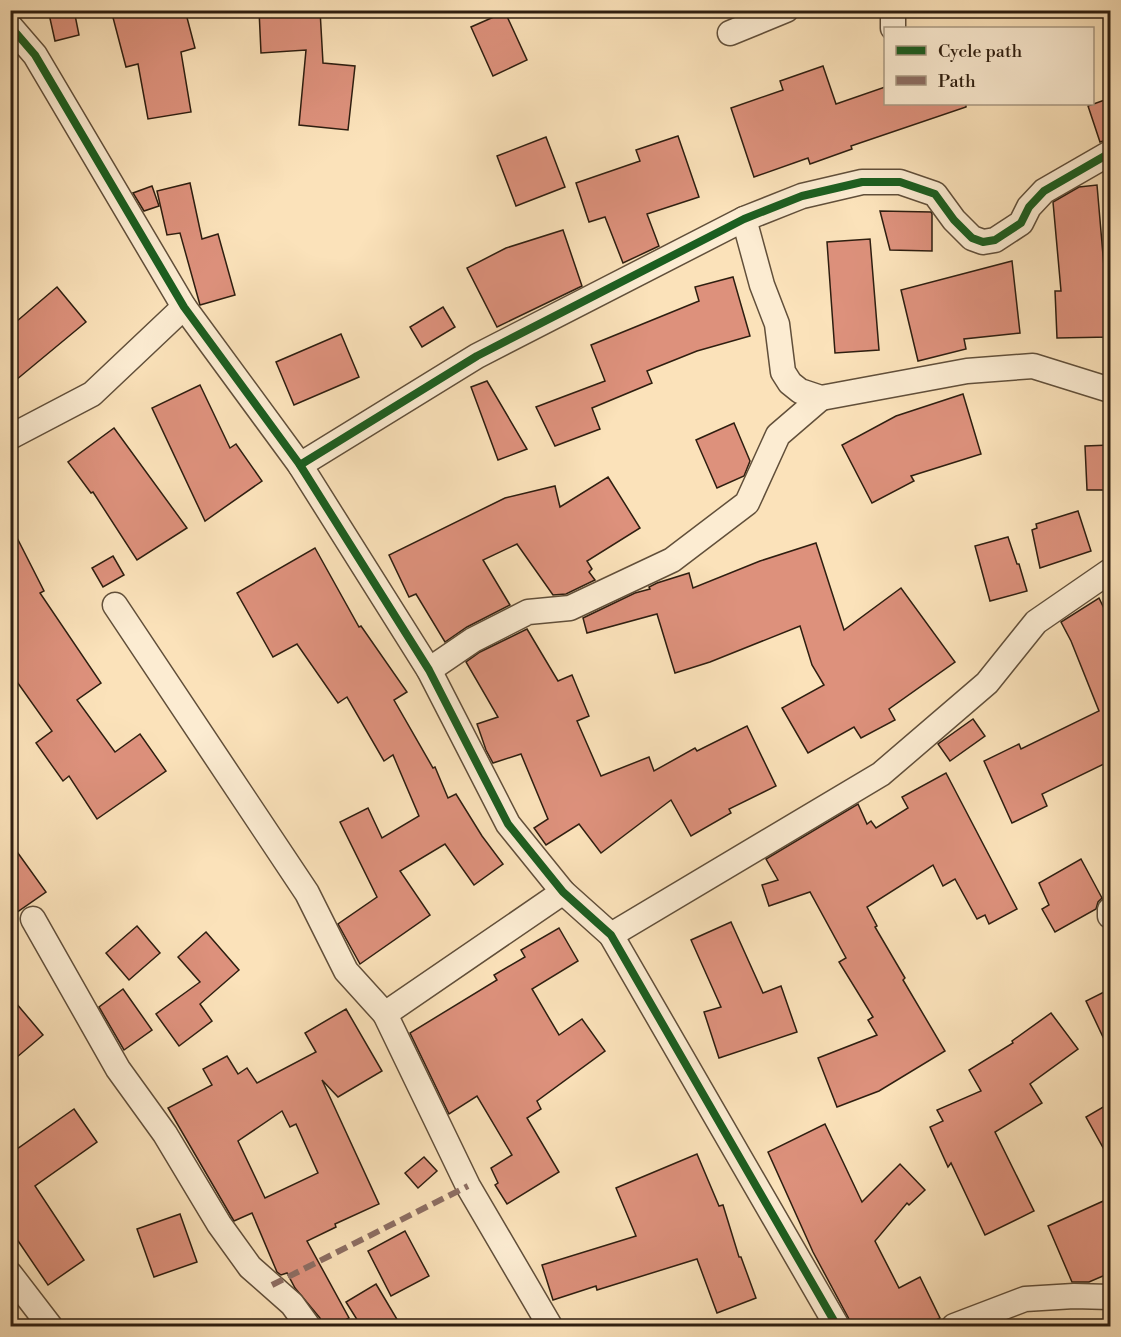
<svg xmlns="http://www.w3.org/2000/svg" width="1121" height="1337" font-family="'Libre Bodoni',serif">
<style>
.building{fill:#dd917c;stroke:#2e1e10;stroke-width:1.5;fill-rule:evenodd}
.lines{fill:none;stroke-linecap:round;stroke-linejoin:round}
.street-casing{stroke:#614f3a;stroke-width:27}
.street{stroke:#fcecd2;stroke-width:24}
.quiet{stroke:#8d6e63;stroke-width:6;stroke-dasharray:12 6;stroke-linecap:butt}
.cycleway-casing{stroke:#fcecd2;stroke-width:11}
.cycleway{stroke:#1b5e20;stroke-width:8}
</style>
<rect width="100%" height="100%" fill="#fbe2ba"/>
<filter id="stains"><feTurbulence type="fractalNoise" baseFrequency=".00333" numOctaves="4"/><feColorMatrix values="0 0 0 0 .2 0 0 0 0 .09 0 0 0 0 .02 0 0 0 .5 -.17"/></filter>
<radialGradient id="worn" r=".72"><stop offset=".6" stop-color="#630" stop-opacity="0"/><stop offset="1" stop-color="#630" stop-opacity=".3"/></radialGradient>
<g class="building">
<path d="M63,10h11l5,25 -24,6 -6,-27z"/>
<path d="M111,10h74l10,38 -14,4 10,60 -43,7 -10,-55 -12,3z"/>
<path d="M259,10h61l3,53 32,3 -7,64 -49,-5 7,-75 -45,3z"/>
<path d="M505,12l22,48 -34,16 -22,-49z"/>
<path d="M823,66l13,38 49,-17v17h81v3l-115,39 1,3 -42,15 -2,-6 -54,19 -23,-69 52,-18 -3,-9z"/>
<path d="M1110,98v41l-10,3 -12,-36z"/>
<path d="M678,136l21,61 -52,17 12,32 -36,17 -18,-46 -16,5 -13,-39 64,-22 -4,-11z"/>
<path d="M546,137l19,50 -49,19 -19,-50z"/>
<path d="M190,183l12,56 16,-5 17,61 -35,10 -20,-72 -13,2 -10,-44z"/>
<path d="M1097,185l9,105h4v47l-53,1 -2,-47h6l-8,-89 26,-15z"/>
<path d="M152,186l7,20 -15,5 -11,-18z"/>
<path d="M880,211l51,1 1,2v37l-42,-1z"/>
<path d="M563,230l19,56 -85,41 -30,-59 39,-20z"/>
<path d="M870,239l9,111 -44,3 -8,-111z"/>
<path d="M1012,261l8,72 -56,6 2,10 -48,12 -17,-71z"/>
<path d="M733,277l17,59 -53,15 -50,20 5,12 -60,25 8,21 -45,17 -19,-39 69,-26 -14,-36 108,-44 -4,-14z"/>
<path d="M57,287l29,35 -76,63v-58z"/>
<path d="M443,307l12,20 -33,20 -12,-20z"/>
<path d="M341,334l18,43 -65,28 -18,-43z"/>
<path d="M487,381l40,68 -29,11 -27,-73z"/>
<path d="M200,385l30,63 6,-4 26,37 -57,40 -53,-113z"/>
<path d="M963,394l18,60 -70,22 3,5 -42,22 -30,-58 54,-29z"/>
<path d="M734,423l16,38 -6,15 -27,12 -21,-48z"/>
<path d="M114,428l73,100 -50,32 -44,-68 -2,1 -23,-31z"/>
<path d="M1110,445v45h-23l-2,-44z"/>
<path d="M608,477l32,51 -53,33 5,8 -3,3 6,8 -29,14 -13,1 -36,-51 -34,16 27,45 -43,22 -22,15 -29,-48 -7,3 -20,-42 116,-57 50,-12 5,21z"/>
<path d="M1078,511l13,40 -51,17 -8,-38 5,-2 -1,-4z"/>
<path d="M10,524l34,67 -4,2 61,90 -24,17 38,52 25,-18 26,37 -69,48 -28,-43 -6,5 -27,-38 16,-12 -42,-59z"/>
<path d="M1008,537l9,27h2l8,27 -37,10 -15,-55z"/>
<path d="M816,543l28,87 57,-42 54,74 -66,47 6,11 -34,18 -7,-11 -46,26 -26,-45 42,-23 -12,-20 -12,-39 -90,36 -35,11 -18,-59 -70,19 -4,-15 52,-25 15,-4 -1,-2 8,-4 32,-10 4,15 67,-27z"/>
<path d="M315,548l44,79 2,-1 46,66 -13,8 39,68 2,-1 13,31 8,-4 26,42 21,28 -29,21 -29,-41 -45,27 30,44 -70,49 -22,-40 39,-27 -37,-75 28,-14 14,30 37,-22 -26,-61 -9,6 -37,-64 -9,6 -41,-59 -24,13 -36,-64z"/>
<path d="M113,556l11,19 -21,12 -11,-19z"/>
<path d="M1099,598l11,23v140l-68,33 5,12 -35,17 -28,-62 35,-17 2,5 78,-38 -28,-70 -10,-19z"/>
<path d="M527,629l31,52 14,-6 17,41 -12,5 24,55 48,-19 5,14 41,-23 2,3 50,-25 29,60 -47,23 2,4 -40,23 -20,-36 -70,53 -22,-29 -33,21 -12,-17 14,-9 -27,-65 -28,9 -7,-13 -9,-26 21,-7 -32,-55 14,-10z"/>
<path d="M973,719l12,17 -35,25 -12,-17z"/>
<path d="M946,773l71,136 -28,15 -4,-9 -8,4 -22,-40 -12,7 -10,-21 -66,42 10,19 -2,1 30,51 -2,2 42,71 -66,40 -42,16 -19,-49 59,-23 -9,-15 5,-3 -34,-55 7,-4 -36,-66 -41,14 -7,-21 16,-5 -12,-21 92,-55 9,20 4,-3 5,7 32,-20 -6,-11z"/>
<path d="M10,842l36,50 -36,25z"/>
<path d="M1081,859l21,39 -4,4 -2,7 -41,23 -13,-23 7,-4 -10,-22z"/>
<path d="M731,922l32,71 18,-7 16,46 -78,26 -15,-46 17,-5 -30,-67z"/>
<path d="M137,926l23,27 -31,27 -23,-27z"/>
<path d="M559,928l19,33 -46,28 27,46 23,-16 23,32 -68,50 4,8 -14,9 32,54 -52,32 -12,-19 3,-2 -7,-15 21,-13 -35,-59 -28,18 -39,-81 87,-53 -3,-5 31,-18 -4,-7z"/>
<path d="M206,932l33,38 -39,34 12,17 -33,25 -23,-32 44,-32 -22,-25z"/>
<path d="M123,989l29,41 -28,20 -25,-43z"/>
<path d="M1110,989v63l-24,-51z"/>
<path d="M10,996l33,39 -33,28z"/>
<path d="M346,1009l36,62 -44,26 -16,-17 57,124 -44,20 1,3 -29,14 42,77 -15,8h-12l-2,-8 -25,-30 -8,-15 -6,2 -4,-3 -25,-59 -18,8 -3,-5 -63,-108 44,-23 -9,-16 24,-13 11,18 9,-6 10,15 59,-31 -11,-19zM282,1111l8,16 6,-3 22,49 -53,25 -27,-57z"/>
<path d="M1051,1013l27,36 -48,35 12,19 -47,29 39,79 -49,24 -34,-72 -3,4 -18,-40 13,-6 -6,-11 44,-19 -12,-21 44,-27 -1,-2z"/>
<path d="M1110,1103v57l-24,-43z"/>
<path d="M74,1109l23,33 -62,44 49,74 -36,25 -38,-56v-75z"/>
<path d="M825,1124l37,78 38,-38 25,26 -16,15 -2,-2 -32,38 24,47 21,-11 20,41 -15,8h-73l-3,-7 -36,-67 -45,-100z"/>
<path d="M697,1154l22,52 4,-1 16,52h2l15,41 -39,15 -20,-54 -100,31 -1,-4 -43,14 -11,-35 94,-29 -20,-48z"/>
<path d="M424,1157l13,14 -19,17 -13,-15z"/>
<path d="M1110,1198v75l-21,9h-17l-24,-56z"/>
<path d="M180,1214l17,48 -43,15 -17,-48z"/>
<path d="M405,1231l24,45 -38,20 -23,-45z"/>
<path d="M376,1284l25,42h-40l-15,-24z"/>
</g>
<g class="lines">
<defs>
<g id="street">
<path d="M10,26l25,29 149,252 116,158 129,205 79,154 55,68 48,43 226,391"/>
<path d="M893,28v-18"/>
<path d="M730,33l56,-23"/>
<path d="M744,219l18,66 15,39 6,48 7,11 10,8 21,7 146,-27 66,-5 77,24"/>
<path d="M10,437l82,-43 92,-87"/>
<path d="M300,465l177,-109 267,-137 58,-23 60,-14h38l35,12 19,26 18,18 11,4 12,-2 26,-17 8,-16 15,-16 66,-38"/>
<path d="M115,605l192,288 39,78 39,43"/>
<path d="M429,670l44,-30 55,-28 42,-4 102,-48 75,-57 31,-68 43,-37"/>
<path d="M1110,910v6"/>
<path d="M33,919l85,150 47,65 54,90 31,43 42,37 16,22"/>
<path d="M611,935l270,-161 106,-91 49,-61 74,-51"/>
<path d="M10,1274l40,52"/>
<path d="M550,1326l-82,-140 -83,-172 178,-122"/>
<path d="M954,1326l71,-27 49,-3 36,1"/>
</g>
</defs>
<use href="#street" class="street-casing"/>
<use href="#street" class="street"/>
<path class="quiet" d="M272,1285l196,-99"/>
<defs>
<g id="cycleway">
<path d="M10,26l25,29 149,252 116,158 129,205 79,154 55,68 48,43 226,391"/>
<path d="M300,465l177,-109 267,-137 58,-23 60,-14h38l35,12 19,26 18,18 11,4 12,-2 26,-17 8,-16 15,-16 66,-38"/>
</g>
</defs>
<use href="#cycleway" class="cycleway-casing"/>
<use href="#cycleway" class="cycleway"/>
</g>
<rect width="1121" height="1337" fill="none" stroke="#fbe2ba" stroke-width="36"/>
<rect x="12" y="12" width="1097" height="1313" fill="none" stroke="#2e1e10" stroke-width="3"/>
<rect x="18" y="18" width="1085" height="1301" fill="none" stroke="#2e1e10" stroke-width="1.5"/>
<rect x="884" y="27" width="210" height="78" fill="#fcecd2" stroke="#aa9a84" stroke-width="1.5"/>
<rect x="896" y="46" width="30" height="9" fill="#1b5e20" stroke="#aa9a84" stroke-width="1.5"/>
<text x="938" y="57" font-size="18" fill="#2e1e10">Cycle path</text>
<rect x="896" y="76" width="30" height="9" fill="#8d6e63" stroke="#aa9a84" stroke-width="1.5"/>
<text x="938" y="87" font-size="18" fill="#2e1e10">Path</text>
<rect width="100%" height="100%" filter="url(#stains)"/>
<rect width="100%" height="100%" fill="url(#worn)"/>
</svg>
